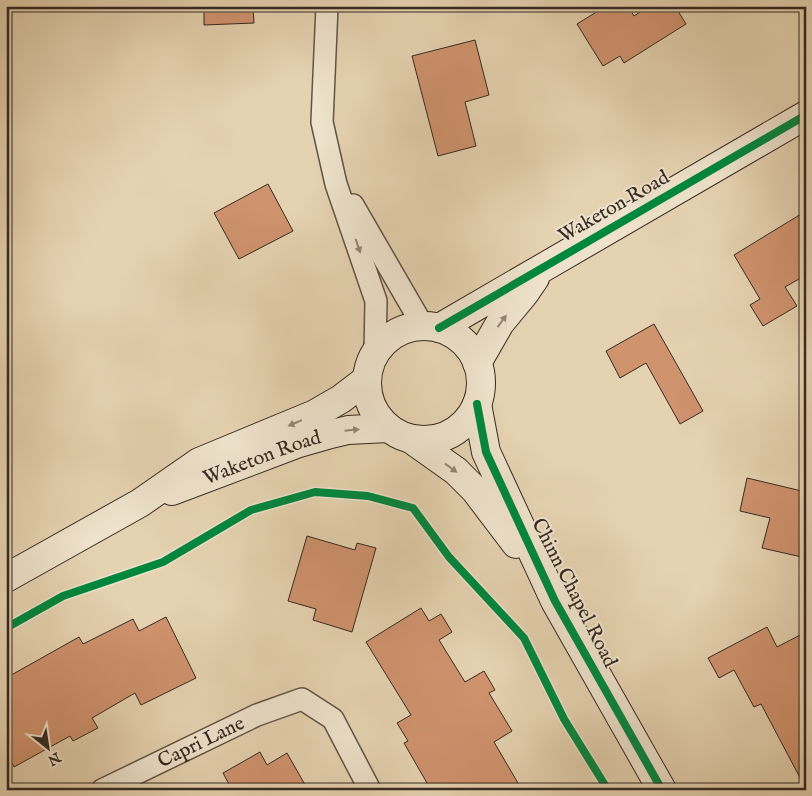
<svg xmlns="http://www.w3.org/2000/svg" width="812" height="796" font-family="'IM FELL English',serif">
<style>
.building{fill:#cf936e;stroke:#352a22}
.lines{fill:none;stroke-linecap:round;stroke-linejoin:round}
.street-casing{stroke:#615446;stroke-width:24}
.secondary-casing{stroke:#352a22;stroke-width:30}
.street{stroke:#eee2cc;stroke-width:21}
.secondary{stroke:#eee2cc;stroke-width:28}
.cycleway-casing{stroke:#eee2cc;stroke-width:11}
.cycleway{stroke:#00873e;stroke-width:8}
.oneway{fill:#928677}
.labels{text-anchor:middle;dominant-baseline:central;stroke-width:4;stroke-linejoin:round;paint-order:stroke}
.street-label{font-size:20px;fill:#352a22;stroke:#eee2cc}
</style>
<rect width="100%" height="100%" fill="#e5d2b0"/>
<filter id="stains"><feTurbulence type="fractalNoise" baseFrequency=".004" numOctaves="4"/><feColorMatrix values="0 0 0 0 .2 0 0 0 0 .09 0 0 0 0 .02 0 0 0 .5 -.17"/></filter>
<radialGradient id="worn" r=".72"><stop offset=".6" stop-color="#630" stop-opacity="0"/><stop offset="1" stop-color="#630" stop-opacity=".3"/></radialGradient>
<g class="building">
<path d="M204,6h49l1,17 -50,2z"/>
<path d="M606,6h22l6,10 15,-10h26l11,18 -62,39 -4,-7 -17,10 -26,-42z"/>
<path d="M475,40l14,55 -24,7 11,44 -38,10 -26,-100z"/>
<path d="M268,184l25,47 -54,28 -25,-46z"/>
<path d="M806,211v64l-21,12 12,19 -34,20 -13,-21 10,-6 -26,-44z"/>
<path d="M654,324l49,87 -23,13 -34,-61 -26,15 -14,-27z"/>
<path d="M747,478l59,14v66l-44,-10 8,-30 -30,-7z"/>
<path d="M307,536l48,14 2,-7 19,5 -24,84 -39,-12 3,-11 -28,-8z"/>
<path d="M421,608l8,13 12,-7 11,18 -13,8 26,42 19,-11 11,19 -6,3 23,38 -18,11 28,48h-91l-27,-47 4,-2 -11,-18 14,-8 -45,-73z"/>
<path d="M166,617l30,61 -55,27 -6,-12 -43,25 6,10 -25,13 -3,-5 -56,31 -8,-15v-74l73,-41 4,7 50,-25 6,12z"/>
<path d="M767,627l10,20 29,-15v157l-45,-85 -7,3 -20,-37 -15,8 -11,-20z"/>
<path d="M260,752l7,13 20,-12 21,37h-76l-9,-17z"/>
</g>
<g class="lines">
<defs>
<g id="street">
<path d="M327,6l-5,116 14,62 40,117 -1,52"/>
<path d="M353,205l70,121"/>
<path id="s1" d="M102,790l155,-75 45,-16 31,20 37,71"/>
</g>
<g id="secondary">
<circle cx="424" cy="383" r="57"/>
<path d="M439,328l367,-213"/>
<path d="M477,363l23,-40 24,-29 11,-16"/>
<path d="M477,404l9,48 69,149 107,189"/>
<path d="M411,439l45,32 19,19 41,54"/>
<path id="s2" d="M172,491l127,-48 28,-8 21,-5 40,-2"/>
<path d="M6,578l134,-75 59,-41 116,-48 26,-15 25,-19"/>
</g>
</defs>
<use href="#street" class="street-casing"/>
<use href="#secondary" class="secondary-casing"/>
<use href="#street" class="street"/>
<use href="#secondary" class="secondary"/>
<defs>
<g id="cycleway">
<path d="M439,328l367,-213"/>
<path d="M477,404l9,48 69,149 107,189"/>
<path d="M6,628l57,-32 100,-34 88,-52 64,-18 53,4 45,12 36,49 75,81 40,81 44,71"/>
</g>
</defs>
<use href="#cycleway" class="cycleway-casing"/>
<use href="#cycleway" class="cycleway"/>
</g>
<defs><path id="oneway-solid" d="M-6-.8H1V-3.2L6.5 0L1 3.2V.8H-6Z" transform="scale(1.25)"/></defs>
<g class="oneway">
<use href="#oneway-solid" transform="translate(358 246) rotate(71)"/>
<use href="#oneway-solid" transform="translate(502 321) rotate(-54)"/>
<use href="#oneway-solid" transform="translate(295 423) rotate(157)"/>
<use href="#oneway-solid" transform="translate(352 430) rotate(-6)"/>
<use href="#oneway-solid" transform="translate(451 468) rotate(36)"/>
</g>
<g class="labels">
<g class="street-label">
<text transform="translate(614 207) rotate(-30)">Waketon Road</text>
<text stroke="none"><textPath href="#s2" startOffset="96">Waketon Road</textPath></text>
<text transform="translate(574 593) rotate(63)">Chinn Chapel Road</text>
<text stroke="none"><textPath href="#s1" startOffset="110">Capri Lane</textPath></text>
</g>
</g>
<rect width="812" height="796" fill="none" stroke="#e5d2b0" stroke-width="25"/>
<rect x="8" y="8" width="797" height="781" fill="none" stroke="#352a22" stroke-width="2.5"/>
<rect x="12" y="12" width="787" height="771" fill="none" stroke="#352a22"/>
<g transform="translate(48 748) rotate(150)" stroke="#eee2cc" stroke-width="4" paint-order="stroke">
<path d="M0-4L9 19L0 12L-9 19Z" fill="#352a22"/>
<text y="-8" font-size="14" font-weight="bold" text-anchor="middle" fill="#352a22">N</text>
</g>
<rect width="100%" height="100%" filter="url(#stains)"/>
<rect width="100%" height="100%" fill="url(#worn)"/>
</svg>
